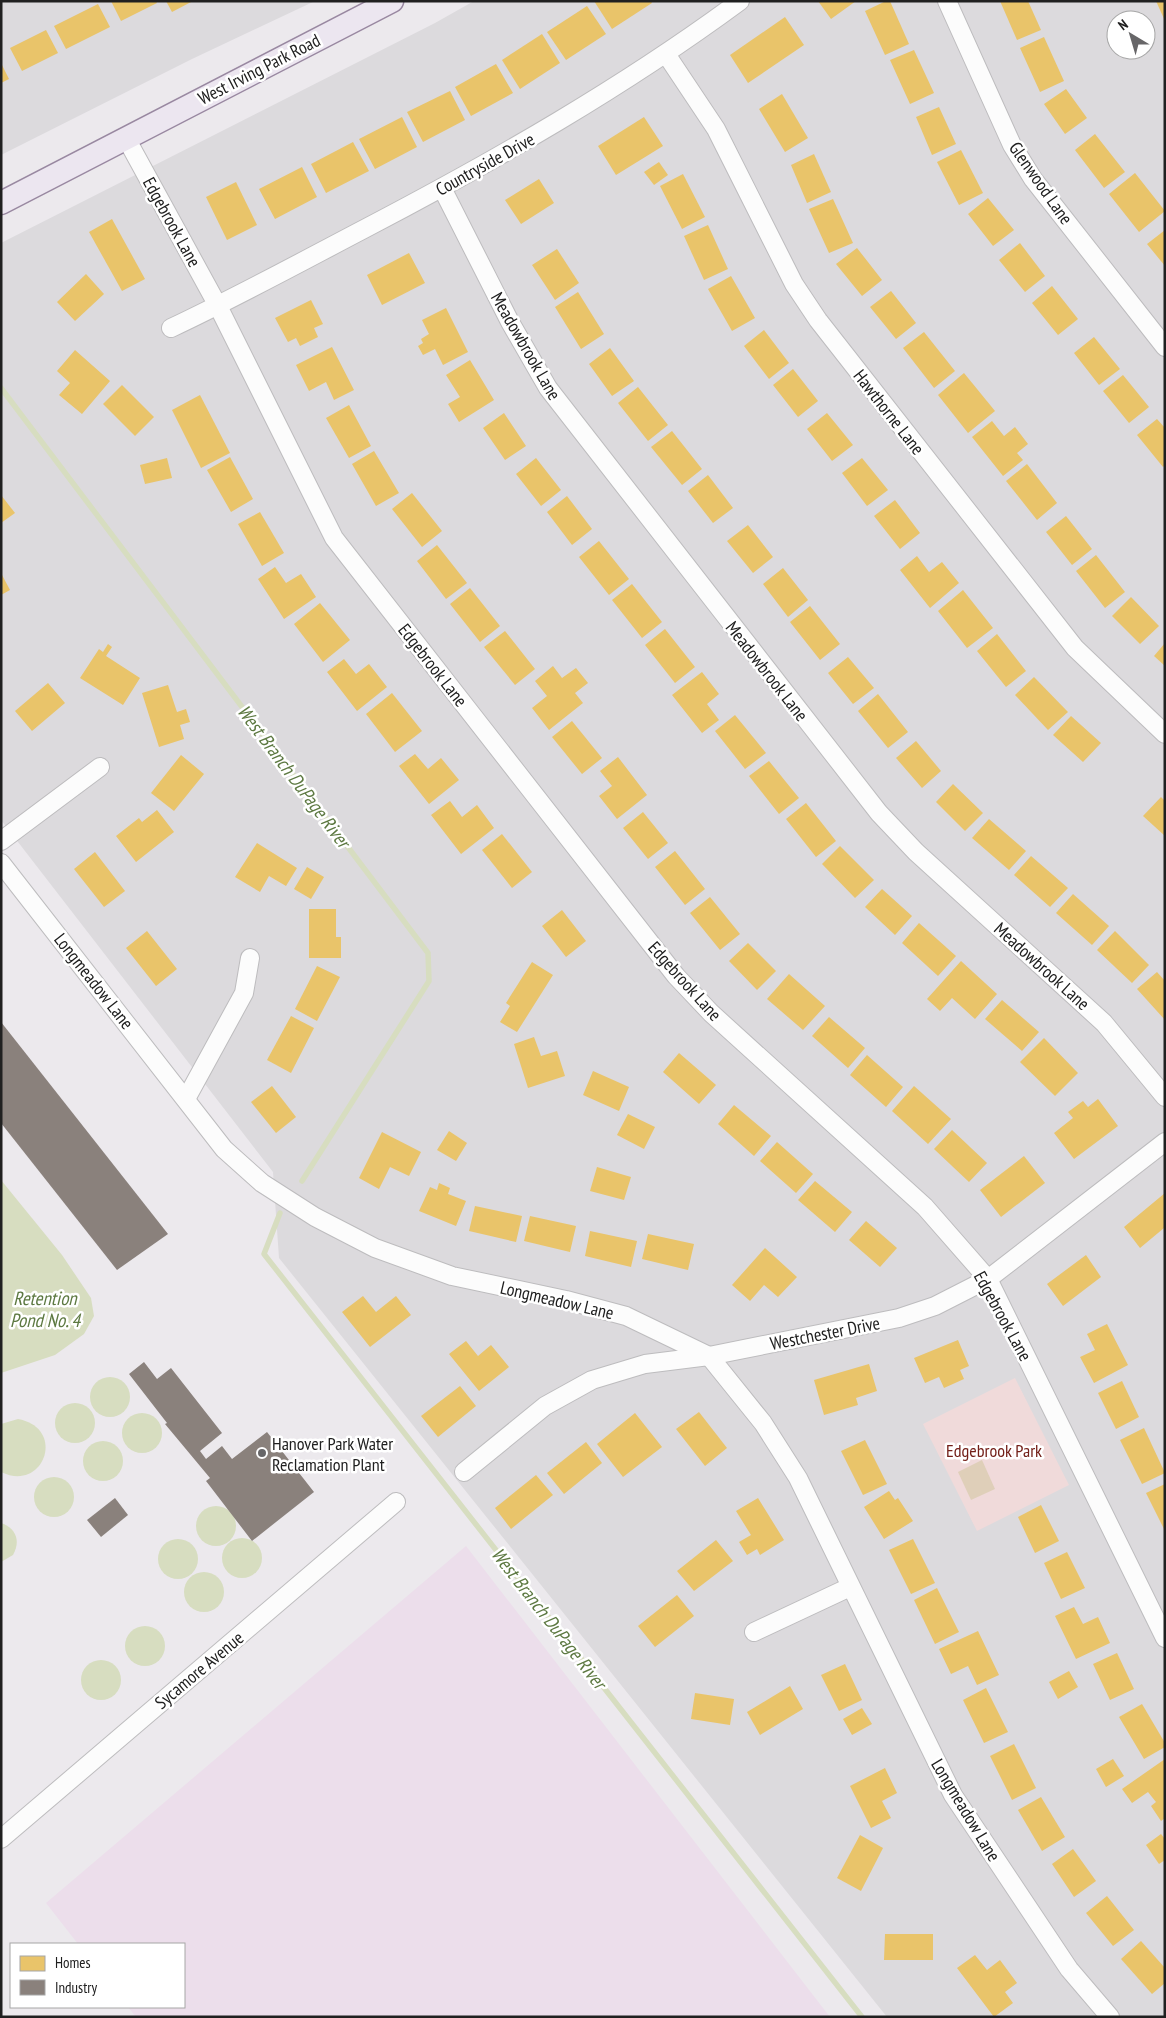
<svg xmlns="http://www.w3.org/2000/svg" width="1166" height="2018" font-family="'PT Sans Narrow',sans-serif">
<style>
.residential{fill:#dcdadd;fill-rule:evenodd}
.farmland{fill:#ecdeeb}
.park{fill:#f0dada}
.pitch{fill:#dfcfb9}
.water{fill:#d7ddc0}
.homes{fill:#e9c46a}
.industry{fill:#8a817c}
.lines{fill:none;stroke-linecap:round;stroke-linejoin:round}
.stream{stroke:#d7ddc0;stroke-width:5.5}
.minor-casing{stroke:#bdbcbe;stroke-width:20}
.major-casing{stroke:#9988a1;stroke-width:25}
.minor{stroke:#fcfcfc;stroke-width:18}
.major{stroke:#ece6f0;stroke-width:22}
.poi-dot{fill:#676668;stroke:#fff;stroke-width:2}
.labels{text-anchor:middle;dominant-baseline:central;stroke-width:5;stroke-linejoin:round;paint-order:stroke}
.street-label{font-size:18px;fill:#202020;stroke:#fff}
.poi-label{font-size:18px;fill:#202020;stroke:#fff;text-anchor:start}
.park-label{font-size:18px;fill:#732019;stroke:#fff}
.water-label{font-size:19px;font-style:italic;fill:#5d7942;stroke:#fff}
</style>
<rect width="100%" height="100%" fill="#ece9ed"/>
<g class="residential">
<path d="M1,1h314l-123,58 -191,96z"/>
<path d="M474,1h691v2016h-278l-608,-759 -6,-86 -272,-352v-577l434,-220zM1116,20h30v30h-30z"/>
</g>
<path class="farmland" d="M466,1546l364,471h-694l-8,-10h56v-63h-106l-32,-41z"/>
<path class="park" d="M1015,1378l54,107 -92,46 -54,-107z"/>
<path class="pitch" d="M982,1460l13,29 -24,11 -13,-28z"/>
<g class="water">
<path d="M1,1180l61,75 29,43 3,18 -10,18 -29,21 -54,18z"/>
<circle cx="110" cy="1397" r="20"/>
<circle cx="75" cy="1423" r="20"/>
<circle cx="142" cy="1433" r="20"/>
<path d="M18,1419c49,9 26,74 -17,53v-48z"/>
<circle cx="103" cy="1461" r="20"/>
<circle cx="54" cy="1497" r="20"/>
<circle cx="216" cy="1526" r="20"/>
<path d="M1,1523c15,5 20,18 12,32l-12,7z"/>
<circle cx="242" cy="1558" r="20"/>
<circle cx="178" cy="1559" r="20"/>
<circle cx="204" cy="1592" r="20"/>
<circle cx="145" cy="1646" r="20"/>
<circle cx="101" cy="1680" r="20"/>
</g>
<g class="homes">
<path d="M111,1h45l1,2 -36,18z"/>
<path d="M166,1h27l-21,11z"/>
<path d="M594,1h57l1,2 -40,26z"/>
<path d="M818,1h38l-25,18z"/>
<path d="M886,1h4l19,43 -24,11 -20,-44z"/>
<path d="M1000,1h28l13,29 -24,10z"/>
<path d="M1156,1h9v20z"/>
<path d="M98,4l12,23 -44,22 -12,-23z"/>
<path d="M587,6l19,28 -40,26 -19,-28z"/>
<path d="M785,17l19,28 -56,38 -18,-28z"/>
<path d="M46,30l12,23 -36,18 -12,-23z"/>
<path d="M542,34l18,29 -40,26 -18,-29z"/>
<path d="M1044,37l20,44 -24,11 -20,-44z"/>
<path d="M914,50l20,43 -24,11 -20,-44z"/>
<path d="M1,63l8,16 -8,4z"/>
<path d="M496,64l17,29 -42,23 -16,-29z"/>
<path d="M1066,89l21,29 -22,16 -21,-30z"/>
<path d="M450,91l15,29 -42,22 -16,-30z"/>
<path d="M782,94l26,44 -23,14 -26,-43z"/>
<path d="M939,107l17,37 -24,11 -16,-38z"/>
<path d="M402,117l15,30 -42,22 -16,-30z"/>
<path d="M644,117l19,29 -47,29 -18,-29z"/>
<path d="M1095,134l30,38 -21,16 -29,-38z"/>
<path d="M353,142l16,29 -43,22 -15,-29z"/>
<path d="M961,150l22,43 -24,12 -22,-43z"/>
<path d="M814,154l17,38 -24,11 -16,-38z"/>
<path d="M659,162l9,13 -14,10 -10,-13z"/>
<path d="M302,167l15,30 -42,22 -16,-30z"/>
<path d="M1135,173l30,38 -26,21 -30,-38z"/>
<path d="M683,174l22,43 -23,12 -22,-43z"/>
<path d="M539,179l15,24 -33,21 -16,-24z"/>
<path d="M236,182l21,43 -30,15 -21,-43z"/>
<path d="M988,198l26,32 -21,16 -25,-32z"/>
<path d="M833,199l20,44 -24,10 -20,-44z"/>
<path d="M112,219l33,60 -23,12 -33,-59z"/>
<path d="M708,225l20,44 -24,11 -20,-44z"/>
<path d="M1165,230v36l-18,-22z"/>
<path d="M1020,243l25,33 -20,16 -26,-32z"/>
<path d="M857,248l25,32 -20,16 -26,-32z"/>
<path d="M557,249l22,34 -24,17 -23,-35z"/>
<path d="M409,253l16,30 -43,22 -15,-30z"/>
<path d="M86,274l18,20 -29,27 -18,-19z"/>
<path d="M731,276l24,42 -23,13 -24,-42z"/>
<path d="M1052,286l26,33 -20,16 -26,-32z"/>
<path d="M891,291l25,32 -20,16 -26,-32z"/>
<path d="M578,292l26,42 -23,15 -26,-42z"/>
<path d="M311,300l12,24 -9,4 4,9 -18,9 -4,-8 -8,4 -13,-24z"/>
<path d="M446,308l22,44 -25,13 -8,-16 -12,6 -5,-9 5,-3 -2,-4 8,-5 -7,-14z"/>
<path d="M764,330l25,33 -20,16 -25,-33z"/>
<path d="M924,332l31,39 -21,17 -31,-40z"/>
<path d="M1094,337l26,32 -21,16 -25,-32z"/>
<path d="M332,347l22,43 -20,10 -8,-18 -17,9 -13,-26z"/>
<path d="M610,348l24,33 -22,15 -23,-32z"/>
<path d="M75,350l35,31 -28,33 -23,-19 11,-12 -13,-12z"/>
<path d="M470,360l24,40 -35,22 -11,-18 12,-7 -14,-22z"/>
<path d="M793,369l25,32 -20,16 -25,-32z"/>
<path d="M964,373l31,38 -27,22 -30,-38z"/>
<path d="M1123,375l26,32 -20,16 -26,-32z"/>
<path d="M122,385l32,32 -19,19 -32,-32z"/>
<path d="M638,387l30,38 -20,16 -30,-38z"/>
<path d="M200,395l30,58 -29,15 -29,-58z"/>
<path d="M349,405l22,41 -22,12 -23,-40z"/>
<path d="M504,413l22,33 -21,14 -22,-32z"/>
<path d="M827,413l26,32 -21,16 -25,-32z"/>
<path d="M1157,419l8,9v37l-2,2 -26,-32z"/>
<path d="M992,421l12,15 11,-9 13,17 -11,9 6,7 -20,16 -31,-39z"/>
<path d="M672,431l30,38 -20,16 -31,-38z"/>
<path d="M374,451l25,42 -23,13 -24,-42z"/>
<path d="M230,457l23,42 -22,13 -24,-42z"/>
<path d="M167,458l5,20 -27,6 -5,-19z"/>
<path d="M536,458l25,32 -20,16 -25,-32z"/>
<path d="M862,458l26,32 -21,16 -25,-33z"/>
<path d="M1027,464l30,39 -20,17 -31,-39z"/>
<path d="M708,475l25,33 -20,15 -25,-32z"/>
<path d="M412,493l30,38 -20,16 -30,-38z"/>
<path d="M1,495l14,18 -14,10z"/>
<path d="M567,496l25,33 -20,16 -25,-33z"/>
<path d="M895,500l25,33 -20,16 -26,-33z"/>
<path d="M260,512l24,41 -22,13 -24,-42z"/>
<path d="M1066,516l26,33 -20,16 -26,-33z"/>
<path d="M748,525l25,32 -20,16 -26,-32z"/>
<path d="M599,541l30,38 -20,16 -30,-38z"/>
<path d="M437,545l30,38 -21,16 -29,-38z"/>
<path d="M1096,555l29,37 -20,16 -29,-37z"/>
<path d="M917,556l12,16 13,-10 17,21 -29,25 -30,-38z"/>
<path d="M275,567l11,16 15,-9 15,23 -32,22 -26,-40z"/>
<path d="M783,568l25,32 -20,17 -25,-33z"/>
<path d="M1,573l9,17 -9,5z"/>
<path d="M632,584l30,38 -20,16 -30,-38z"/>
<path d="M470,588l30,38 -20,16 -30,-38z"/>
<path d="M963,590l30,38 -26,20 -29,-37z"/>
<path d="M1131,597l28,29 -19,18 -28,-28z"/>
<path d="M320,603l30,37 -27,22 -29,-38z"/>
<path d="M810,606l30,38 -20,16 -30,-38z"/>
<path d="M665,629l30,38 -20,16 -30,-38z"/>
<path d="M505,631l30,38 -20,16 -31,-38z"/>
<path d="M997,634l29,37 -20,16 -29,-36z"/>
<path d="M1165,643v23l-11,-10z"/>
<path d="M108,644l4,3 -6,9 34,22 -17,27 -43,-27 19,-29 4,3z"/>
<path d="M848,657l26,31 -21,16 -25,-31z"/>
<path d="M344,659l12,15 13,-10 18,23 -30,24 -30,-39z"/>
<path d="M553,666l9,12 14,-10 12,15 -13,10 8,10 -34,27 -17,-22 15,-12 -12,-15z"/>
<path d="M702,672l17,22 -12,10 12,16 -17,13 -30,-38z"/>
<path d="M1034,677l34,35 -20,18 -33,-35z"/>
<path d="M48,683l17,20 -33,28 -17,-20z"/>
<path d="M168,685l9,27 9,-3 4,13 -10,3 4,14 -25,8 -17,-54z"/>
<path d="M392,693l30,38 -27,21 -29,-38z"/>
<path d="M878,694l30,38 -20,16 -30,-37z"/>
<path d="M735,715l31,38 -21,16 -30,-38z"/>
<path d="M1071,716l30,27 -18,19 -30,-27z"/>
<path d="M572,721l30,37 -20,16 -30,-37z"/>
<path d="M916,741l25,30 -19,17 -26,-30z"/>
<path d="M415,754l13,15 13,-11 18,22 -30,24 -30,-38z"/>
<path d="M181,755l23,19 -30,37 -23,-18z"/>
<path d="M618,757l29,38 -30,24 -18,-23 13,-10 -12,-15z"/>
<path d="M769,761l30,37 -20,16 -30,-38z"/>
<path d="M953,784l30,29 -18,18 -29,-29z"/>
<path d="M1161,797l4,4v35l-22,-20z"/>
<path d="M450,801l12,16 15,-12 17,23 -33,26 -30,-39z"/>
<path d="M806,803l30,38 -20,16 -30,-38z"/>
<path d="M157,810l17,22 -38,30 -20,-26 23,-18 3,4z"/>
<path d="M643,812l25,31 -20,16 -25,-31z"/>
<path d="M989,819l37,32 -17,19 -37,-32z"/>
<path d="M502,834l30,38 -20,16 -30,-38z"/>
<path d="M257,843l40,25 -11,18 -17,-10 -9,16 -25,-15z"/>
<path d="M840,846l34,34 -19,18 -33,-34z"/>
<path d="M675,851l30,38 -20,16 -30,-38z"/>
<path d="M95,852l30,39 -21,16 -30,-38z"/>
<path d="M1031,856l37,32 -18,19 -36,-32z"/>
<path d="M307,867l17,10 -13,22 -17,-10z"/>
<path d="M882,889l30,27 -17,19 -30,-28z"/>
<path d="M1073,894l36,32 -17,19 -36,-32z"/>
<path d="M710,897l30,37 -20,16 -30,-37z"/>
<path d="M309,909h27v28h5v21h-32z"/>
<path d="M562,910l24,31 -20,16 -24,-31z"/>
<path d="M919,923l37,33 -18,20 -36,-33z"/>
<path d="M147,931l30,38 -21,17 -30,-38z"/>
<path d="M1115,931l34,34 -17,18 -35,-33z"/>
<path d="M748,943l28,28 -19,19 -28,-29z"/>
<path d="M961,961l36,33 -22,25 -23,-21 -12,13 -13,-12z"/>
<path d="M532,962l21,13 -36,57 -17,-10 10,-16 -4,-3z"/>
<path d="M317,966l23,11 -23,44 -22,-12z"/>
<path d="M1157,972l8,9v39l-28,-31z"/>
<path d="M789,974l36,32 -22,24 -36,-31z"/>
<path d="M1002,1000l37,32 -17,19 -37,-32z"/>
<path d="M291,1016l23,12 -23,45 -24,-13z"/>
<path d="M829,1017l36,31 -17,20 -36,-32z"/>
<path d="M534,1037l7,19 16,-5 8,25 -37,12 -14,-44z"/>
<path d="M1044,1038l34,35 -23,23 -35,-34z"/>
<path d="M679,1053l37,32 -17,19 -36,-32z"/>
<path d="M867,1055l36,32 -17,20 -36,-32z"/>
<path d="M593,1071l36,16 -10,24 -36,-16z"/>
<path d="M272,1086l24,31 -20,16 -25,-31z"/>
<path d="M914,1086l37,33 -23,25 -36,-33z"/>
<path d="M1098,1099l20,27 -44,33 -20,-26 19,-15 -5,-6 15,-11 5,6z"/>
<path d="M734,1105l37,31 -17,20 -36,-32z"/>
<path d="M628,1114l27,13 -11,22 -27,-14z"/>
<path d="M952,1130l35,33 -18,19 -35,-33z"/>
<path d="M449,1131l18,12 -11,18 -19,-11z"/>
<path d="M382,1132l39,20 -12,24 -19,-9 -11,22 -20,-11z"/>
<path d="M777,1142l36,32 -17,19 -36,-32z"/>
<path d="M1024,1156l21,27 -44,34 -21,-27z"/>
<path d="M597,1167l34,10 -7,23 -34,-9z"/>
<path d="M815,1181l37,31 -17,20 -37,-32z"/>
<path d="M439,1183l11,5 -2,6 18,7 -10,25 -37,-15 11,-24 7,3z"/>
<path d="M1165,1193v37l-1,-2 -24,20 -16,-21z"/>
<path d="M475,1206l47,10 -6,26 -47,-11z"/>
<path d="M530,1216l46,10 -6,26 -46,-11z"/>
<path d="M866,1221l31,27 -17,19 -31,-27z"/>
<path d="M590,1231l47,10 -6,26 -46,-11z"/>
<path d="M648,1234l46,10 -6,26 -46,-11z"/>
<path d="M765,1248l32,29 -19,20 -14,-12 -14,16 -18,-16z"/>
<path d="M1086,1255l15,22 -38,29 -16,-22z"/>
<path d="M363,1296l13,16 20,-16 15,19 -41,32 -28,-35z"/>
<path d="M1107,1324l21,41 -34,18 -14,-26 15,-7 -8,-16z"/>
<path d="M958,1340l11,26 -9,4 4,9 -20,9 -5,-11 -14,6 -11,-25z"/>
<path d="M466,1341l12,15 13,-11 18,22 -30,24 -30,-37z"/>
<path d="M869,1364l8,27 -21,7 2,7 -34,10 -10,-35z"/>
<path d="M1122,1381l17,36 -23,12 -18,-36z"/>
<path d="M460,1386l16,20 -38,31 -17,-21z"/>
<path d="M699,1412l28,36 -22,18 -29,-37z"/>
<path d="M635,1413l27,34 -39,30 -26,-33z"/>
<path d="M1144,1428l21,45 -23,11 -22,-44z"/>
<path d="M865,1440l22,44 -24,11 -22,-44z"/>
<path d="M586,1442l16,21 -38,31 -17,-21z"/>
<path d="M536,1475l17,20 -42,34 -16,-21z"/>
<path d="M1165,1484v47l-19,-38z"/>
<path d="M889,1491l6,9 3,-2 15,23 -29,18 -20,-32z"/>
<path d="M758,1498l26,42 -24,15 -3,-6 -10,6 -8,-13 12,-7 -15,-24z"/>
<path d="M1041,1505l18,36 -24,12 -17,-36z"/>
<path d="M913,1539l22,44 -24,11 -22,-44z"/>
<path d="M716,1540l17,21 -39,30 -17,-20z"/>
<path d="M1067,1552l18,36 -24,11 -17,-36z"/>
<path d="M937,1588l22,44 -24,12 -21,-44z"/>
<path d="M677,1595l17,21 -39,31 -17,-21z"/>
<path d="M1074,1607l9,17 15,-7 12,26 -34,16 -21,-43z"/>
<path d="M978,1631l21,44 -22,10 -9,-19 -17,8 -12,-25z"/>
<path d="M1117,1653l17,36 -24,11 -17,-36z"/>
<path d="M845,1664l17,36 -23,11 -18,-36z"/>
<path d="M1069,1671l9,16 -20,12 -9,-17z"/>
<path d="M790,1686l13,23 -43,26 -13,-23z"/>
<path d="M986,1688l22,44 -24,11 -21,-43z"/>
<path d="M695,1693l39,6 -4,26 -39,-6z"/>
<path d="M1142,1704l23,39v4l-21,12 -25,-42z"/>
<path d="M862,1708l10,16 -20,11 -9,-16z"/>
<path d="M1014,1744l22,44 -24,12 -22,-44z"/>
<path d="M1113,1759l11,17 -18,11 -10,-18z"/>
<path d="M1165,1759v59l-4,3 -10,-15 5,-4 -8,-10 -16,11 -10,-14z"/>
<path d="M885,1768l12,25 -15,8 9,17 -20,10 -21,-42z"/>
<path d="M1041,1797l24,40 -23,14 -24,-41z"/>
<path d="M1161,1834l4,5v21l-6,4 -13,-19z"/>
<path d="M860,1835l23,13 -22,43 -24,-13z"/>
<path d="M1073,1849l23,32 -22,16 -22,-33z"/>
<path d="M1107,1896l27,34 -21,16 -27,-33z"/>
<path d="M885,1934h48v26h-49z"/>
<path d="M1141,1941l24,27v15l-13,11 -31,-35z"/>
<path d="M975,1955l12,15 13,-10 17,23 -12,9 8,11 -19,14 -37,-49z"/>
</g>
<g class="industry">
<path d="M1,1022l167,212 -51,36 -116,-147z"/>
<path d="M144,1362l13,17 14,-11 51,65 -22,18 6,8 16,-13 10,13 35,-27 47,60 -62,49 -46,-60 4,-3 -45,-54 2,-1 -38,-49z"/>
<path d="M115,1498l13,17 -27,22 -14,-17z"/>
</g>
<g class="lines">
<g class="stream">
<path d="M1,388l427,565 1,28 -127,200"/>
<path d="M280,1213l-16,41 598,763"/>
</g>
<defs>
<g id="minor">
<path d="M947,1l65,144 21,34 132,168"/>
<path d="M666,54l50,75 78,155 24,36 257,328 90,86"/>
<path d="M126,138l92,168 116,232 342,438 35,37 214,194 63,72 177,359"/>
<path d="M442,188l68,134 38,66 331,425 37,39 188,171 61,74"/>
<path d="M171,328c66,-31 130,-66 195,-100 130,-68 256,-140 374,-227"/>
<path d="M1,841l99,-74"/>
<path d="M1,863l223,286 38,34 53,34 60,31 77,28 114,24 60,16 83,40 54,67 35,55 155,317 116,174 41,48"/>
<path d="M186,1099l58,-106 6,-35"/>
<path d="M464,1472l81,-66 47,-26 53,-16 64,-8 190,-38 36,-12 53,-27 177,-137"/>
<path d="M754,1632l96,-45"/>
<path d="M1,1839l395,-337"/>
</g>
<path id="major" d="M1,203l391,-202"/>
</defs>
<use href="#minor" class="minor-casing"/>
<use href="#major" class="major-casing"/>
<use href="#minor" class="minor"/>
<use href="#major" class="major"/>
</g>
<circle class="poi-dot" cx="262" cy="1453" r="5"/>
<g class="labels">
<g class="street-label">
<text transform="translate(259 69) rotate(-27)">West Irving Park Road</text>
<text transform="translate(485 164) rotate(-29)">Countryside Drive</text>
<text transform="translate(1041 183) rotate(55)">Glenwood Lane</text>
<text transform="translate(172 222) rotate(61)">Edgebrook Lane</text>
<text transform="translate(526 346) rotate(60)">Meadowbrook Lane</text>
<text transform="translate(889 412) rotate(52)">Hawthorne Lane</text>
<text transform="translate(433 665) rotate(52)">Edgebrook Lane</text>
<text transform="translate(767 671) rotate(52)">Meadowbrook Lane</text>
<text transform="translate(1042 966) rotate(42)">Meadowbrook Lane</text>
<text transform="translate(94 981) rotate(52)">Longmeadow Lane</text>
<text transform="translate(685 981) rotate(48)">Edgebrook Lane</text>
<text transform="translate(557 1300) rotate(13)">Longmeadow Lane</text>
<text transform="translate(1003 1316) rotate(61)">Edgebrook Lane</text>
<text transform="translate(825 1333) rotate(-11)">Westchester Drive</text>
<text transform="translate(199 1670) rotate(-40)">Sycamore Avenue</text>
<text transform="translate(966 1810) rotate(59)">Longmeadow Lane</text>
</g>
<g class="poi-label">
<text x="272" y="1443">Hanover Park Water<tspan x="272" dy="21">Reclamation Plant</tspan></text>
</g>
<g class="park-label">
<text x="994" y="1450">Edgebrook Park</text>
</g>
<g class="water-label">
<text transform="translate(294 776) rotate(53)">West Branch DuPage River</text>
<text x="45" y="1298">Retention<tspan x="45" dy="22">Pond No. 4</tspan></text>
<text transform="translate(549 1618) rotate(52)">West Branch DuPage River</text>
</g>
</g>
<rect width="1166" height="2018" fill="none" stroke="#202020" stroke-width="5"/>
<rect x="10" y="1943" width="175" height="65" fill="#ffffff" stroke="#a6a6a6"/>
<rect x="20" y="1956" width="25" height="15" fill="#e9c46a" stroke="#a6a6a6"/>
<text x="55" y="1968" font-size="15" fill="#202020">Homes</text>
<rect x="20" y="1980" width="25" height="15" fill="#8a817c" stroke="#a6a6a6"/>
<text x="55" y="1993" font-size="15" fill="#202020">Industry</text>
<g transform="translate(1131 35) rotate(322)"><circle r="24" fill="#ffffff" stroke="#a6a6a6"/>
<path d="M0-4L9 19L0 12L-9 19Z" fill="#676668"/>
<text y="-8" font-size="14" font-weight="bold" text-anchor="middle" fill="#202020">N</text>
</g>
</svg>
